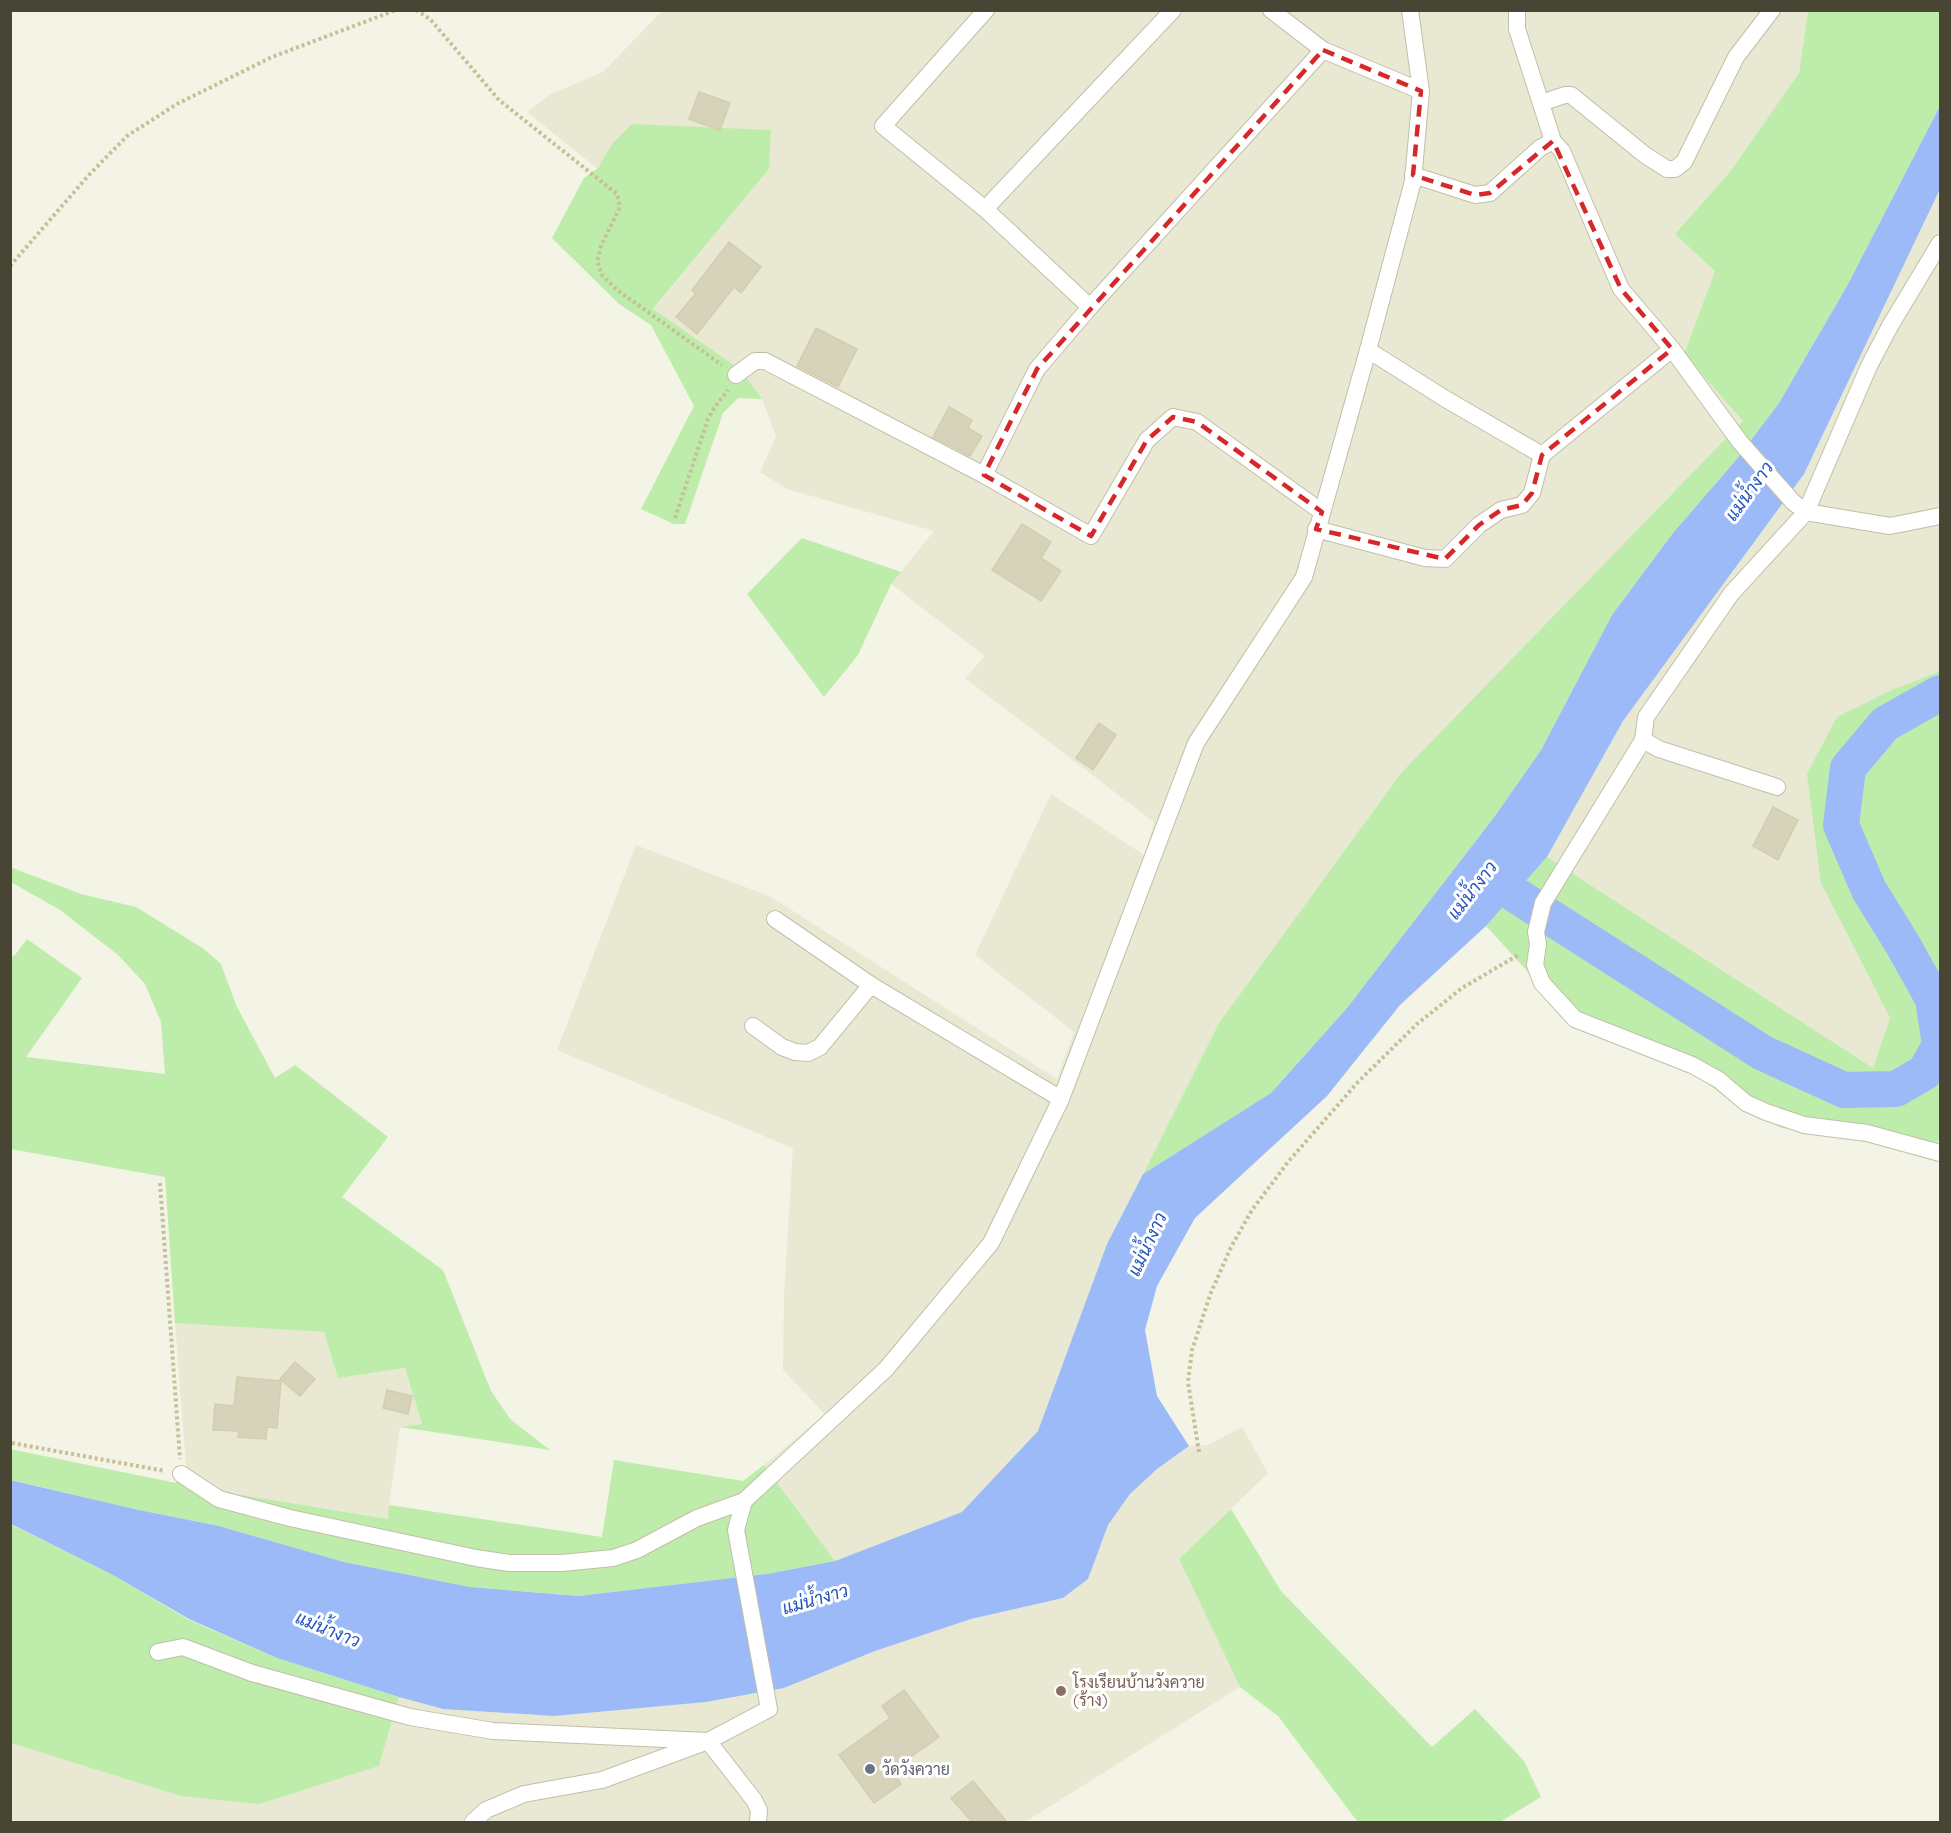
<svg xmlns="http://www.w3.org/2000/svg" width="1951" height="1833" font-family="Quicksand,Sarabun,sans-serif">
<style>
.residential{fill:#e9e8d3}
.green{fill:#beecab}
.water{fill:#9cbaf7}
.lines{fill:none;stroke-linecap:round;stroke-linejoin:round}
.river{stroke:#9cbaf7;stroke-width:36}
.building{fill:#d7d3ba;stroke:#d2cead;stroke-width:1.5}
.minor-casing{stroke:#c1bfa7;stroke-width:18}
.path{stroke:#c4c097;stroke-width:4;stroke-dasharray:3 3;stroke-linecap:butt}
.minor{stroke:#fff;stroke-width:16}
.marked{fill:none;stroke:#d62828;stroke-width:4.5;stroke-dasharray:12 8;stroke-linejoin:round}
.education-dot{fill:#8d6e63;stroke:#fff;stroke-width:2}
.worship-dot{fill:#6b7280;stroke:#fff;stroke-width:2}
.labels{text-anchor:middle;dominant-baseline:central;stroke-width:6;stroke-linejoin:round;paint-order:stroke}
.education-label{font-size:16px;fill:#785e54;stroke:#fff;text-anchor:start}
.worship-label{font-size:16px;fill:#5b616d;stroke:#fff;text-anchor:start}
.water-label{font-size:18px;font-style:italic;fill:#2455bd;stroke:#fff}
</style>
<rect width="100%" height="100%" fill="#f4f4e6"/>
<g class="residential">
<path d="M662,11h1146l-9,62 -69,99 -54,62 39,37 -31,83 60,67 -343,352 -182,250 -112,221 -69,187 -76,81 -127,49 -71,-96 61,-51 -42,-44 1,-74 9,-148 -236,-98 79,-205 135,52 286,182 17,-47 -99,-77 76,-161 93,61 10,-33 -189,-144 20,-22 -94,-72 43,-53 -147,-42 -27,-17 16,-36 -14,-37 -21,-29 -88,-60 116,-141 -157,-25 -14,25 -71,-57 24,-18 52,-22z"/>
<path d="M1940,189v482l-46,18 -73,194 69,135 -17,50 -326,-211 76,-136 181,-247z"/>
<path d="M175,1323l149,9 14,46 67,-10 17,56 -22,4 -11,77v14l-165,-27 -38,-26z"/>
<path d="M1242,1427l26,46 -89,86 61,128 -215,135h-1014l-1,-79 49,14 265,26 55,-17 20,-69 44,12 111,7 152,-14 78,-14 91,-37 96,-32 92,-21 25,-19 20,-54 22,-31 27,-25 32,-23 19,-1z"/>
</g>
<g class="green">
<path d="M1808,11h132v95l-93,180 -68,117 -43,57 -63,73 -61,82 -71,135 -46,66 -148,192 -76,85 -128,81 76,-151 182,-250 342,-352 -59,-67 31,-83 -40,-37 55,-62 69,-99z"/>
<path d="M632,124l139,6 -2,39 -116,140 88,61 21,29 -24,-1 -15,15 -38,111h-11l-33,-15 53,-103 -43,-81 -32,-21 -67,-66 32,-60 14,-10 14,-24z"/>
<path d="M802,538l99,34 -10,12 -33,71 -34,42 -77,-103z"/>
<path d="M1940,671v466l-10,23 -72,-22 -76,-10 -38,-17 -48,-36 -114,-44 -96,-105 61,-69 326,211 17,-50 -69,-135 -14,-109 30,-57 57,-28z"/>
<path d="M10,867l71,27 55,13 68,42 17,15 15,41 39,73 20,-13 93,72 -46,60 101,73 48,121 20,29 39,30 -150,-23 22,-3 -17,-56 -67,10 -14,-46 -149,-9 -10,-146 -154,-28v-192l4,-2 12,-16 55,39 -56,79 139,17 -4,-52 -16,-38 -27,-29 -58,-45 -49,-28z"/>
<path d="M10,1449l166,34 10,-17 38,26 164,27 1,-14 213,32 12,-77 129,21 21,-16 71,96 -68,13 -189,22 -108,-9 -126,-25 -125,-36 -80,-16 -128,-30z"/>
<path d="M1231,1509l50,82 151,156 43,-38 49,52 17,36 -41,25h-144l1,-1 -79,-105 -38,-29 -61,-128z"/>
<path d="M10,1524l101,50 78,46 88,38 122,39 -20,69 -120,38 -78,-8 -170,-53z"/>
</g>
<path class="water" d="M1940,106v83l-136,285 -181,247 -76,136 -61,69 -86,79 -73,91 -132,122 -38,68 -12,44 12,66 32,50 -32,23 -27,25 -22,31 -20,54 -25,19 -92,21 -96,32 -91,37 -78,14 -152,14 -111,-7 -44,-12 -122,-39 -88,-39 -78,-45 -100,-50 -1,-44 129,30 80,16 125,36 126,25 108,9 189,-22 68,-13 127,-49 76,-81 69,-187 36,-70 128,-81 76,-85 148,-192 46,-66 71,-135 61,-82 63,-73 43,-57 68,-117z"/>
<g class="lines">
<path class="river" d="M1486,876l277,177 81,37 52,-1 29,-17 15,-27 -7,-46 -30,-54 -34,-55 -28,-65 7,-57 37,-44 55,-31"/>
</g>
<g class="building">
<path d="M699,92l31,11 -10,27 -31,-11z"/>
<path d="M729,242l32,25 -20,26 -7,-6 -37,47 -21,-17 20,-24 -4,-3z"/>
<path d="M816,328l41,21 -19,38 -41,-21z"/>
<path d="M949,407l23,13 -4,8 14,8 -12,20 -37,-19z"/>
<path d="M1022,524l29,18 -10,16 20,13 -20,30 -49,-31z"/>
<path d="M1099,723l17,12 -23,35 -17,-12z"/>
<path d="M1773,807l25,13 -20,40 -25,-14z"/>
<path d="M295,1362l20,17 -15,17 -20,-17z"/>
<path d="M237,1377l44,4 -4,47 -10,-1 -1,12 -28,-2 1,-6 -26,-1 2,-26 19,2z"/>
<path d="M387,1390l25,6 -4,18 -25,-6z"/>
<path d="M904,1690l35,47 -47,33 9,14 -27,19 -35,-48 51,-37 -8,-12z"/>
<path d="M973,1781l34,41h-35l-21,-24z"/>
</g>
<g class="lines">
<defs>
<g id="minor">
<path d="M986,10l-103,116 102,83 105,98"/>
<path d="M1271,10l52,40 98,41"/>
<path d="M1517,10v19l36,112 9,10 59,138 51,60 68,93 53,60 13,10 84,14 50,-10"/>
<path d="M1541,103l24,-8h6l74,60 22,14h8l9,-7 52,-105 36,-47"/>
<path d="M1413,175l62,20 15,-2 50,-45 13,-7"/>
<path d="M985,209l188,-199"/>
<path d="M1940,243l-50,83 -21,40 -63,146 -75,82 -85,123 -3,23 -100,163 -7,29 2,12 -3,21 7,18 33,36 117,46 27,15 27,23 20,9 38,13 63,8 73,20"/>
<path d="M736,375l19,-14h10l219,114 107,61 56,-96 26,-23 24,5 125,90"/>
<path d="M1542,455l130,-106"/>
<path d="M984,475l53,-106 53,-62 233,-257"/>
<path d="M1316,529l109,29 20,1 34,-34 22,-15 21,-5 10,-12 10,-38 -98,-57 -76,-48"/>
<path d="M1643,740l16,9 118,38"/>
<path d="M775,919l96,66 190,114"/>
<path d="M753,1026l29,21 13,5 13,1 12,-6 51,-62"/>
<path d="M181,1474l38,25 71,19 186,40 33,5h53l51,-5 24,-8 60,-32 47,-17"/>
<path d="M158,1652l25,-5 69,26 158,44 83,14 215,10 46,59 5,10 -1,12"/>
<path d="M473,1822l13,-12 38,-16 78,-14 106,-39 61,-32 -33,-179 8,-29 142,-132 105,-126 70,-144 135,-356 108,-166 64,-227 45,-169 8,-90 -11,-81"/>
</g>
</defs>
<use href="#minor" class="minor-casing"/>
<g class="path">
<path d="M416,10l14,9 69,81 118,94 3,13 -19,39 -4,15 5,14 15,15 105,75"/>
<path d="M10,266l78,-90 39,-40 50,-32 95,-47 124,-47"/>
<path d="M675,518l33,-99 6,-11 14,-18"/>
<path d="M160,1183l20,276"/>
<path d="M12,1443l153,28"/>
<path d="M1199,1452l-11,-70 4,-32 18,-55 21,-48 21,-37 36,-48 70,-80 59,-58 45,-36 58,-34"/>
</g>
<use href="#minor" class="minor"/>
</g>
<path class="marked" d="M1323,50l98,41 -8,84 62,20 15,-2 63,-52 68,148 51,60 -130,106 -10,38 -10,12 -21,5 -22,15 -34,34 -129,-30 6,-17 -125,-90 -24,-5 -26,23 -56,96 -107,-61 53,-106z"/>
<circle class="education-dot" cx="1061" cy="1691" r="6"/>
<circle class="worship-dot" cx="870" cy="1769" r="6"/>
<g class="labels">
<g class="education-label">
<text x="1073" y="1682">โรงเรียนบ้านวังควาย<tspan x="1073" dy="18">(ร้าง)</tspan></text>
</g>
<g class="worship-label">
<text x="882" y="1769">วัดวังควาย</text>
</g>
<g class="water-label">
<text transform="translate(1749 491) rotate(-54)">แม่น้ำงาว</text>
<text transform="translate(1472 890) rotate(-52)">แม่น้ำงาว</text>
<text transform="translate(1147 1244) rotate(-65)">แม่น้ำงาว</text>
<text transform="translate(815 1599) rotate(-16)">แม่น้ำงาว</text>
<text transform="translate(328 1629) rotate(22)">แม่น้ำงาว</text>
</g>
</g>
<rect width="1951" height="1833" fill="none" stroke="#484534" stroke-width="24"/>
</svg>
